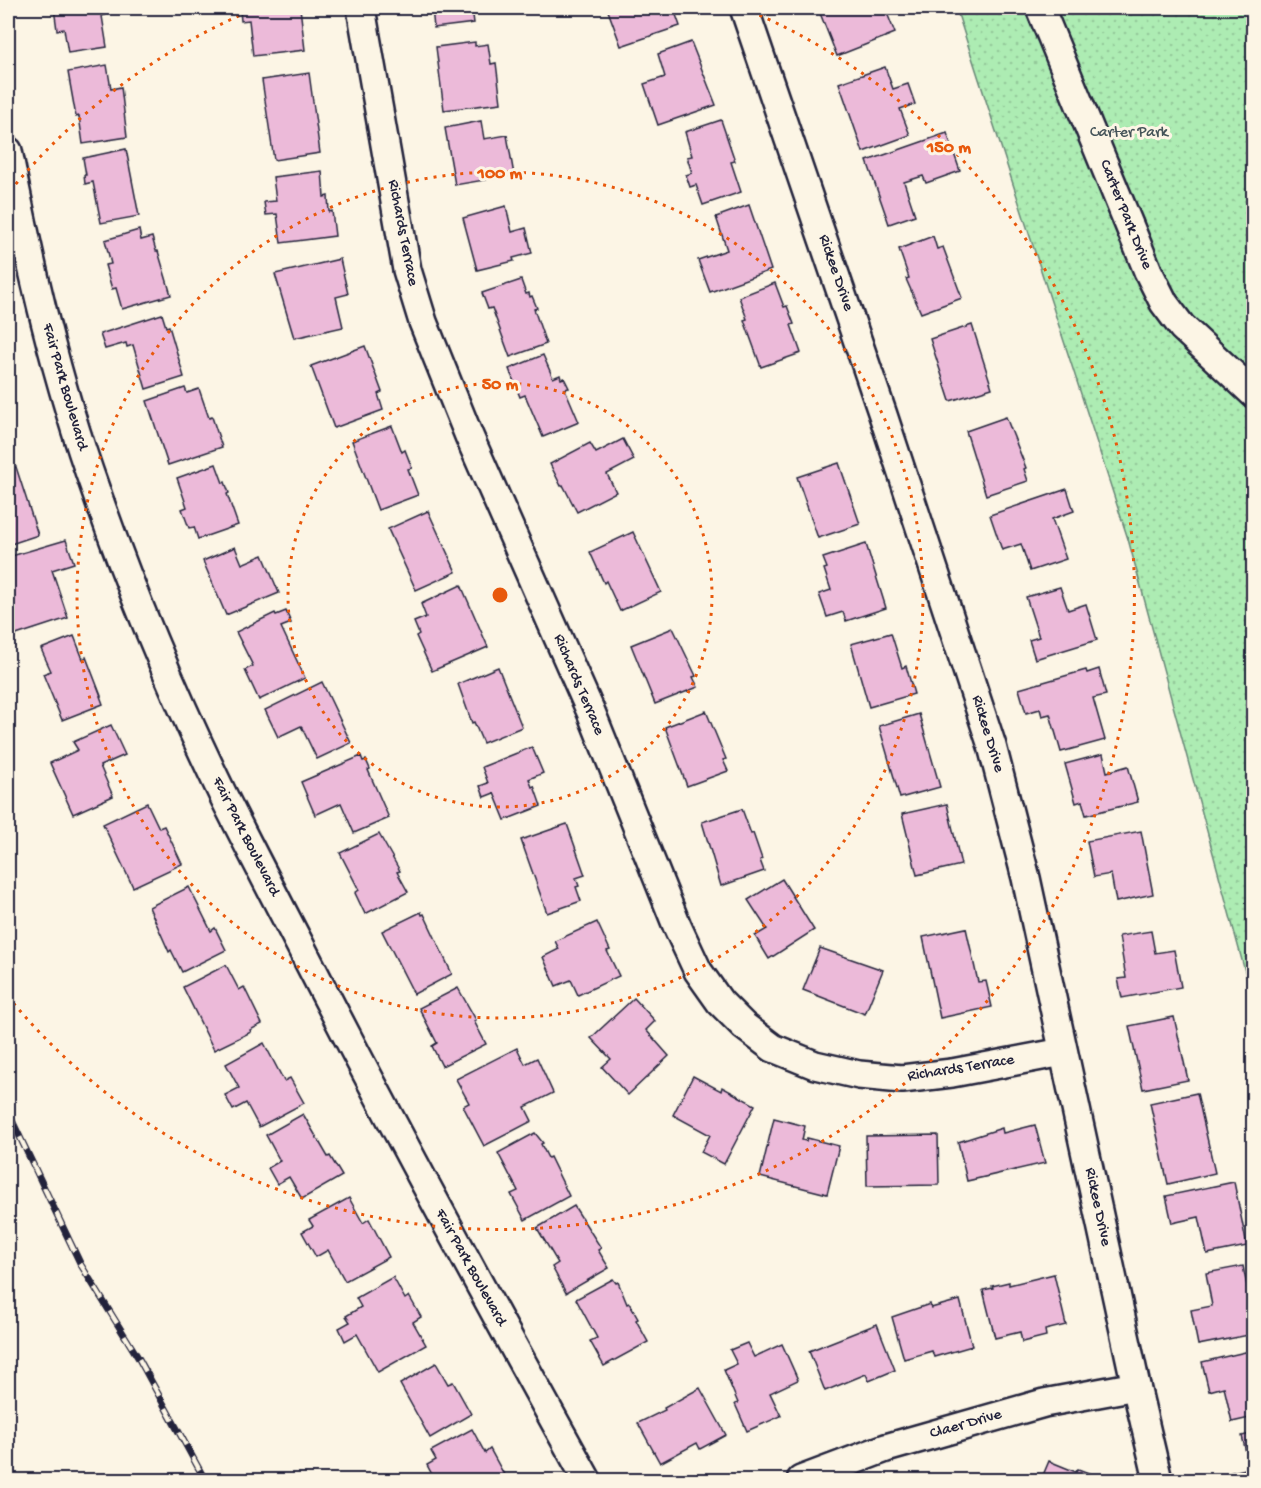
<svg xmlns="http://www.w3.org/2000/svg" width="1261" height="1488" font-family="'Gochi Hand',sans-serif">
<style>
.park{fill:url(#park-dots);stroke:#688777;stroke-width:1.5}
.building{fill:#ecbad9;stroke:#22223b;stroke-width:1.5}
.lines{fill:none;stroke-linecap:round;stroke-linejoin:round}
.street-casing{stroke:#22223b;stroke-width:32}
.street{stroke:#fcf5e5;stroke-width:27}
.rail-casing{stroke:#22223b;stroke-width:7}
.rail{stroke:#fcf5e5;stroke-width:4.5;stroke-dasharray:14;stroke-linecap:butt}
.ring{fill:none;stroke:#e8590c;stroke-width:3;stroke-dasharray:3 6}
.labels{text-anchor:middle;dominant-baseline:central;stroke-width:6;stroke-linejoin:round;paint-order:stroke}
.park-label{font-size:16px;fill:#455459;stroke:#fcf5e5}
.street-label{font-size:16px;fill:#22223b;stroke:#fcf5e5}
.centre{fill:#e8590c;stroke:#fcf5e5;stroke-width:3}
.ring-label{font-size:18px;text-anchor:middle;font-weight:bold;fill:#e8590c;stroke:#fcf5e5;stroke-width:6;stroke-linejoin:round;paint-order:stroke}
</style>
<defs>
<pattern id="park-dots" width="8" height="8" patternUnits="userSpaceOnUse" patternTransform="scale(1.5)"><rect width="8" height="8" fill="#adecb3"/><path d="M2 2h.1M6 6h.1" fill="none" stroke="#95ca9b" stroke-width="1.8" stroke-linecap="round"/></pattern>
</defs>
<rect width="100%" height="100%" fill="#fcf5e5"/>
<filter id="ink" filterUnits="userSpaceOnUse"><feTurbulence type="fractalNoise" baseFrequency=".0167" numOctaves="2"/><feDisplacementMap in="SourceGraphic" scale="12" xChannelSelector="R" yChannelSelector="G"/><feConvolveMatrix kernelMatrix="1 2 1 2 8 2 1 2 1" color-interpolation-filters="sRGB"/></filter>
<g filter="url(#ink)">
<path class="park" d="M956,8h297v993l-125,-462z"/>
<g class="building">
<path d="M54,8h50l1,7 -3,1 5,31 -39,6 -4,-24 -7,1z"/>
<path d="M247,8h53l5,42 -52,6 -4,-36 -8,1 -1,-11z"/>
<path d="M432,8h40l2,15 -40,5z"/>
<path d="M607,8h73l1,2 -6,2 5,14 -59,20z"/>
<path d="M818,8h67l10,25 -58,23z"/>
<path d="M475,42v4l13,-2 3,20 5,-1 5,40 -57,7 -8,-63z"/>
<path d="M691,42l25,63 -58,20 -14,-41 21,-7 -7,-23z"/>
<path d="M107,65l4,24 10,-2 6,50 -44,7 -4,-28 -3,1 -8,-45z"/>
<path d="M885,67l8,22 15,-5 7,20 -15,5 10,26 -47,17 -24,-69z"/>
<path d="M309,73l11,80 -46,7 -12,-80z"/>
<path d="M721,120l14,41 -4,1 10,30 -38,13 -7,-20 -6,2 -4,-12 6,-2 -5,-16 5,-1 -7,-24z"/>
<path d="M481,121l3,18 23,-4 7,40 -59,10 -10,-57z"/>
<path d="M947,133l13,38 -34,12 -3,-7 -19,6 11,33 -26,9 -22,-63z"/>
<path d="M126,149l13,67 -38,7 -8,-41 -8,2 -1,-9h2l-3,-17z"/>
<path d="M322,171l2,26 4,-1 1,16 3,-1 3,25 -54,7 -4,-29 -11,1 -2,-13 12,-1 -3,-24z"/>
<path d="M749,205l22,65 -61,22 -12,-32 29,-10 -11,-33z"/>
<path d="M506,206l6,26 14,-4 6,25 -19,5 1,3 -37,9 -14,-52z"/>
<path d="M139,230l2,10 11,-3 4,14h2l13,44 -49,14 -6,-21 -4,1 -7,-24 6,-1 -6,-24z"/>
<path d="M933,236l4,13 6,-2 19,51 -41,15 -15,-34 3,-1 -10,-29z"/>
<path d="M340,259l8,35 -12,3 7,30 -49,11 -19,-64z"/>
<path d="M521,280l5,14 3,-1 1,4 2,-1 5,12 -3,1 12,35 -36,13 -18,-49 -4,1 -6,-16z"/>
<path d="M775,283l9,24 3,-1 7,18 -3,1 10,28 -40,14 -17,-47 3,-1 -8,-22z"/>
<path d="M162,314l4,13 3,-1 15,51 -38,12 -13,-44 -6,2 -1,-4 -21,6 -5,-15z"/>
<path d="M972,325l20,63 -42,13 -20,-62z"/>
<path d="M365,346l17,46 -4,2 5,16 -49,18 -23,-62z"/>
<path d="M543,355l10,23 7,-3 1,4 3,-1 5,10 -4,1 14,33 -36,15 -18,-42 -5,2 -11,-28z"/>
<path d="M185,388l2,5 12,-4 10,29 3,-1 10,30 -54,18 -21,-64z"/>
<path d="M1006,417l20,51 -2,1 4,12 -42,14 -20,-64z"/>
<path d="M392,426l10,26 3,-2 7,18 -4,1 10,26 -40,15 -26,-69z"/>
<path d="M623,439l11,21 -27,14 9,18 -39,20 -14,-27 -2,1 -11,-22 40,-21 6,10z"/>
<path d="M839,463l21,61 -42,14 -21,-61z"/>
<path d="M216,464l7,19 2,-1 4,11 -2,1 11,31 -40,14 -4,-12 -5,1 -7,-19 5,-2 -10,-29z"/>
<path d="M16,467l22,68 -30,10v-76z"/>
<path d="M1067,489l7,22 -22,8 14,40 -36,12 -9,-27 -19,6 -12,-35z"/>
<path d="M428,511l28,61 -40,18 -28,-61z"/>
<path d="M633,532l28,60 -41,19 -14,-30 -2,2 -14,-31z"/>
<path d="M66,540l8,23 -22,7 16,48 -58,19 -2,-7v-73z"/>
<path d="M866,544l20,64 -40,13 -3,-9 -16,5 -8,-23 12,-4 -7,-21 3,-1 -4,-10z"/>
<path d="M235,547l7,17 21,-9 16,38 -53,22 -23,-54z"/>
<path d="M461,585l27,62 -56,24 -16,-35 3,-2 -5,-12 12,-5 -5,-13z"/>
<path d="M1060,587l8,23 18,-6 11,36 -62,19 -6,-19 10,-3 -13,-40z"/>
<path d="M286,611l5,12 -10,4 24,51 -46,22 -14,-30 8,-4 -17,-34 39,-19 1,2z"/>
<path d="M673,628l23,48 -3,1 5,10 -43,17 -24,-59z"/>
<path d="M891,633l11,35 4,-2 8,28 -45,13 -18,-63z"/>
<path d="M74,636l9,23 3,-2 15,39h-1l3,8 -41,16 -19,-46 8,-3 -10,-22z"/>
<path d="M498,667l24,60 -39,16 -9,-21 -2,1 -14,-39z"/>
<path d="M1099,669l7,26 -13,3 12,42 -44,12 -11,-38 -8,2 -2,-7 -14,4 -7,-24 67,-19 1,3z"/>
<path d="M322,682l29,61 -34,16 -16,-33 -23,11 -13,-27z"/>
<path d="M706,711l20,48 -3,1 5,11 -41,15 -22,-59z"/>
<path d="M919,714l21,73 -40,11 -21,-72z"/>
<path d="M111,725l14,30 -25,11 13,30 -40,18 -23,-51 28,-13 -5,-8z"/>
<path d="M532,747l11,26 -14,6 3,8 2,-1 7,20 -36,14 -11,-27 -10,4 -4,-11 8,-3 -6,-16z"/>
<path d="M1103,754l4,18 21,-6 10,36 -52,13 -4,-14 -6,2 -11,-39z"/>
<path d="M361,756l2,5 3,-1 4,9 -2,1 21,48 -35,15 -13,-30 -26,12 -14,-33z"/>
<path d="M147,803l12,25 5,-2 18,38 -49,23 -30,-63z"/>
<path d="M947,804l14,61 -44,10 -15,-61z"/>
<path d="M742,809l9,25 2,-1 9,26 -2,1 4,11 -43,15 -19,-64z"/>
<path d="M567,824l18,51 -9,3 3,8 -3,1 5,14 -34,12 -26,-73z"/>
<path d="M1141,831l12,63 -37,8 -5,-28 -17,3 -7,-36z"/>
<path d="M379,834l21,37 -3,1 11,20 -43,22 -10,-21 4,-3 -19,-37z"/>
<path d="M782,879l32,51 -45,29 -14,-23 12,-7 -19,-29z"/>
<path d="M189,887l22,44 4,-3 11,22 -44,22 -11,-22 -2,2 -20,-45z"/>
<path d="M421,912l1,3 2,-1 28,60 -38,20 -32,-63z"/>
<path d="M597,922l13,28 -3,1 12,25 -41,19 -7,-15 -15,6 -13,-29 16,-8 -4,-8z"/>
<path d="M966,928l12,54 8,-1 6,26 -52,11 -17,-81z"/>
<path d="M1151,931l4,22 19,-3 7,37 -59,11 -4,-19 8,-1 -7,-42z"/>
<path d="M820,948l63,22 -18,44 -62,-24z"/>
<path d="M226,965l13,25 5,-3 18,37 -12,6 1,2 -37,18 -31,-63z"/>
<path d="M458,988l18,32 -2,1 12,23 -44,22 -10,-20 5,-3 -18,-35z"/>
<path d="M634,998l21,23 -9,9 23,26 -41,39 -26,-28 9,-8 -20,-21z"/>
<path d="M1174,1017l14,63 -45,9 -14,-63z"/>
<path d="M264,1043l20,38 6,-3 14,25 -45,24 -13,-24 -13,7 -8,-15 14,-7 -13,-24z"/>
<path d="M517,1048l8,16 12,-6 16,35 -28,14 7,14 -48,25 -21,-40 6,-3 -13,-24z"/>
<path d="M693,1076l28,15 1,-4 33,18 -31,59 -23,-12 9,-17 -37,-20z"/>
<path d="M1197,1093l18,80 -47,11 -18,-81z"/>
<path d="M303,1114l25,43 2,-1 12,20 -40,23 -13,-22 -12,7 -9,-16 12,-7 -14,-26z"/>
<path d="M774,1118l31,8 -3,14 4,1 1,-3 32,8 -12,48 -67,-17z"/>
<path d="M1035,1125l10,38 -78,18 -9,-39 44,-14 1,5z"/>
<path d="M535,1133l8,10 -2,1 7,14 2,-1 19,39 -44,24 -14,-26 7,-3 -20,-38z"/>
<path d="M938,1135l1,50 -72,1 -1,-50z"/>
<path d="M1234,1182l13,64 -40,8 -8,-37 -27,6 -6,-27z"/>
<path d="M349,1198l14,25 6,-4 20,38 -44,24 -17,-31 -12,7 -14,-25 11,-6 -4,-6z"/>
<path d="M574,1206l27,42 -3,2 11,18 -43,25 -14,-26 6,-4 -21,-35z"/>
<path d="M1243,1266l11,55v13l-56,11 -7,-35 21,-4 -6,-33z"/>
<path d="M1054,1274l12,51 -21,5 1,6 -24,6 -2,-10 -25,6 -12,-48 10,-2 -1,-2 17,-4v3z"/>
<path d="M393,1277l12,22 4,-3 12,21 -8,5 13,23 -48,27 -21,-38 -12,7 -6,-13 11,-6 -4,-6 15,-9 -5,-9z"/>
<path d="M613,1279l3,4 2,-1 9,22 2,-1 9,16 -2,1 12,22 -44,24 -14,-25 7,-3 -21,-39z"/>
<path d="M960,1300l12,46 -38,11 -2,-6 -28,8 -12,-42 38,-13 1,4z"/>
<path d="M877,1324l18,46 -26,11 -3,-7 -41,17 -16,-40z"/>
<path d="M747,1343l7,14 28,-13 16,36 -28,13 11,23 -34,15 -12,-27 3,-1 -14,-33 13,-6 -7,-14z"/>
<path d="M1254,1350v67l-22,5 -8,-35 -15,4 -7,-29z"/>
<path d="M436,1363l12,21 5,-2 18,32 -41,24 -30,-54z"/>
<path d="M700,1388l26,47 -26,14 -3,-6 -37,20 -22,-40 27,-13 -1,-2z"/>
<path d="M472,1429l13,24 5,-4 17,31h-72l-8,-15 9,-5 -5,-9z"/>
<path d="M1254,1433v47h-24l-2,-7 22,-5 -8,-32z"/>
<path d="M1049,1461l27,11 2,-3 29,11h-66z"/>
</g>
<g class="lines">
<defs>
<g id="street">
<path d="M361,8l46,262 16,52 46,114 122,276 86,214 21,45 22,31 24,24 29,22 42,17 44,10 43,4 50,-6 111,-21"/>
<path d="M744,8l139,407 109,331 34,132 110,508 22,94"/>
<path d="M1040,8l108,263 16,32 18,24 72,67"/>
<path d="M8,151c22,114 48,229 88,340 36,103 79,205 127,304 25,50 51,100 77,150 92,181 189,358 287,535"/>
<path d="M801,1480l85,-32 158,-45 92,-17"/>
</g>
</defs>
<use href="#street" class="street-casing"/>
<use href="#street" class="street"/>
<defs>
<path id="rail" d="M8,1112l73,153 58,94 66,121"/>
</defs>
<use href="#rail" class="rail-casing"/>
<use href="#rail" class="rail"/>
</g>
</g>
<g class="ring">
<circle cx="500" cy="595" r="212"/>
<circle cx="500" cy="595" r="423"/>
<path d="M10 191A635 635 0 0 1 257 8M743 8A635 635 0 1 1 10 999"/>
</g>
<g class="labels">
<g class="park-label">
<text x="1129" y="133">Carter Park</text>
</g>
<g class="street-label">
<text transform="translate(1125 215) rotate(68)">Carter Park Drive</text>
<text transform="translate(402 233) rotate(79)">Richards Terrace</text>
<text transform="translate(835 273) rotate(71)">Rickee Drive</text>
<text transform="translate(64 387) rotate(74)">Fair Park Boulevard</text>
<text transform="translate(578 685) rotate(67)">Richards Terrace</text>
<text transform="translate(987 734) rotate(73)">Rickee Drive</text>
<text transform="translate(245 837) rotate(63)">Fair Park Boulevard</text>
<text transform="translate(961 1069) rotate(-9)">Richards Terrace</text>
<text transform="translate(1097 1207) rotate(78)">Rickee Drive</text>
<text transform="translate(470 1268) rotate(61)">Fair Park Boulevard</text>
<text transform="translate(966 1425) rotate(-16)">Claer Drive</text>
</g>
</g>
<circle cx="500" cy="595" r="9" class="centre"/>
<g class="ring-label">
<text x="949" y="152">150 m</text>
<text x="500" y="178">100 m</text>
<text x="500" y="389">50 m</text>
</g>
<rect width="1261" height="1488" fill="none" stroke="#fcf5e5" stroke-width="30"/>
<rect x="15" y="15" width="1231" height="1458" fill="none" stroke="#22223b" stroke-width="2" filter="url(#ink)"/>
</svg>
